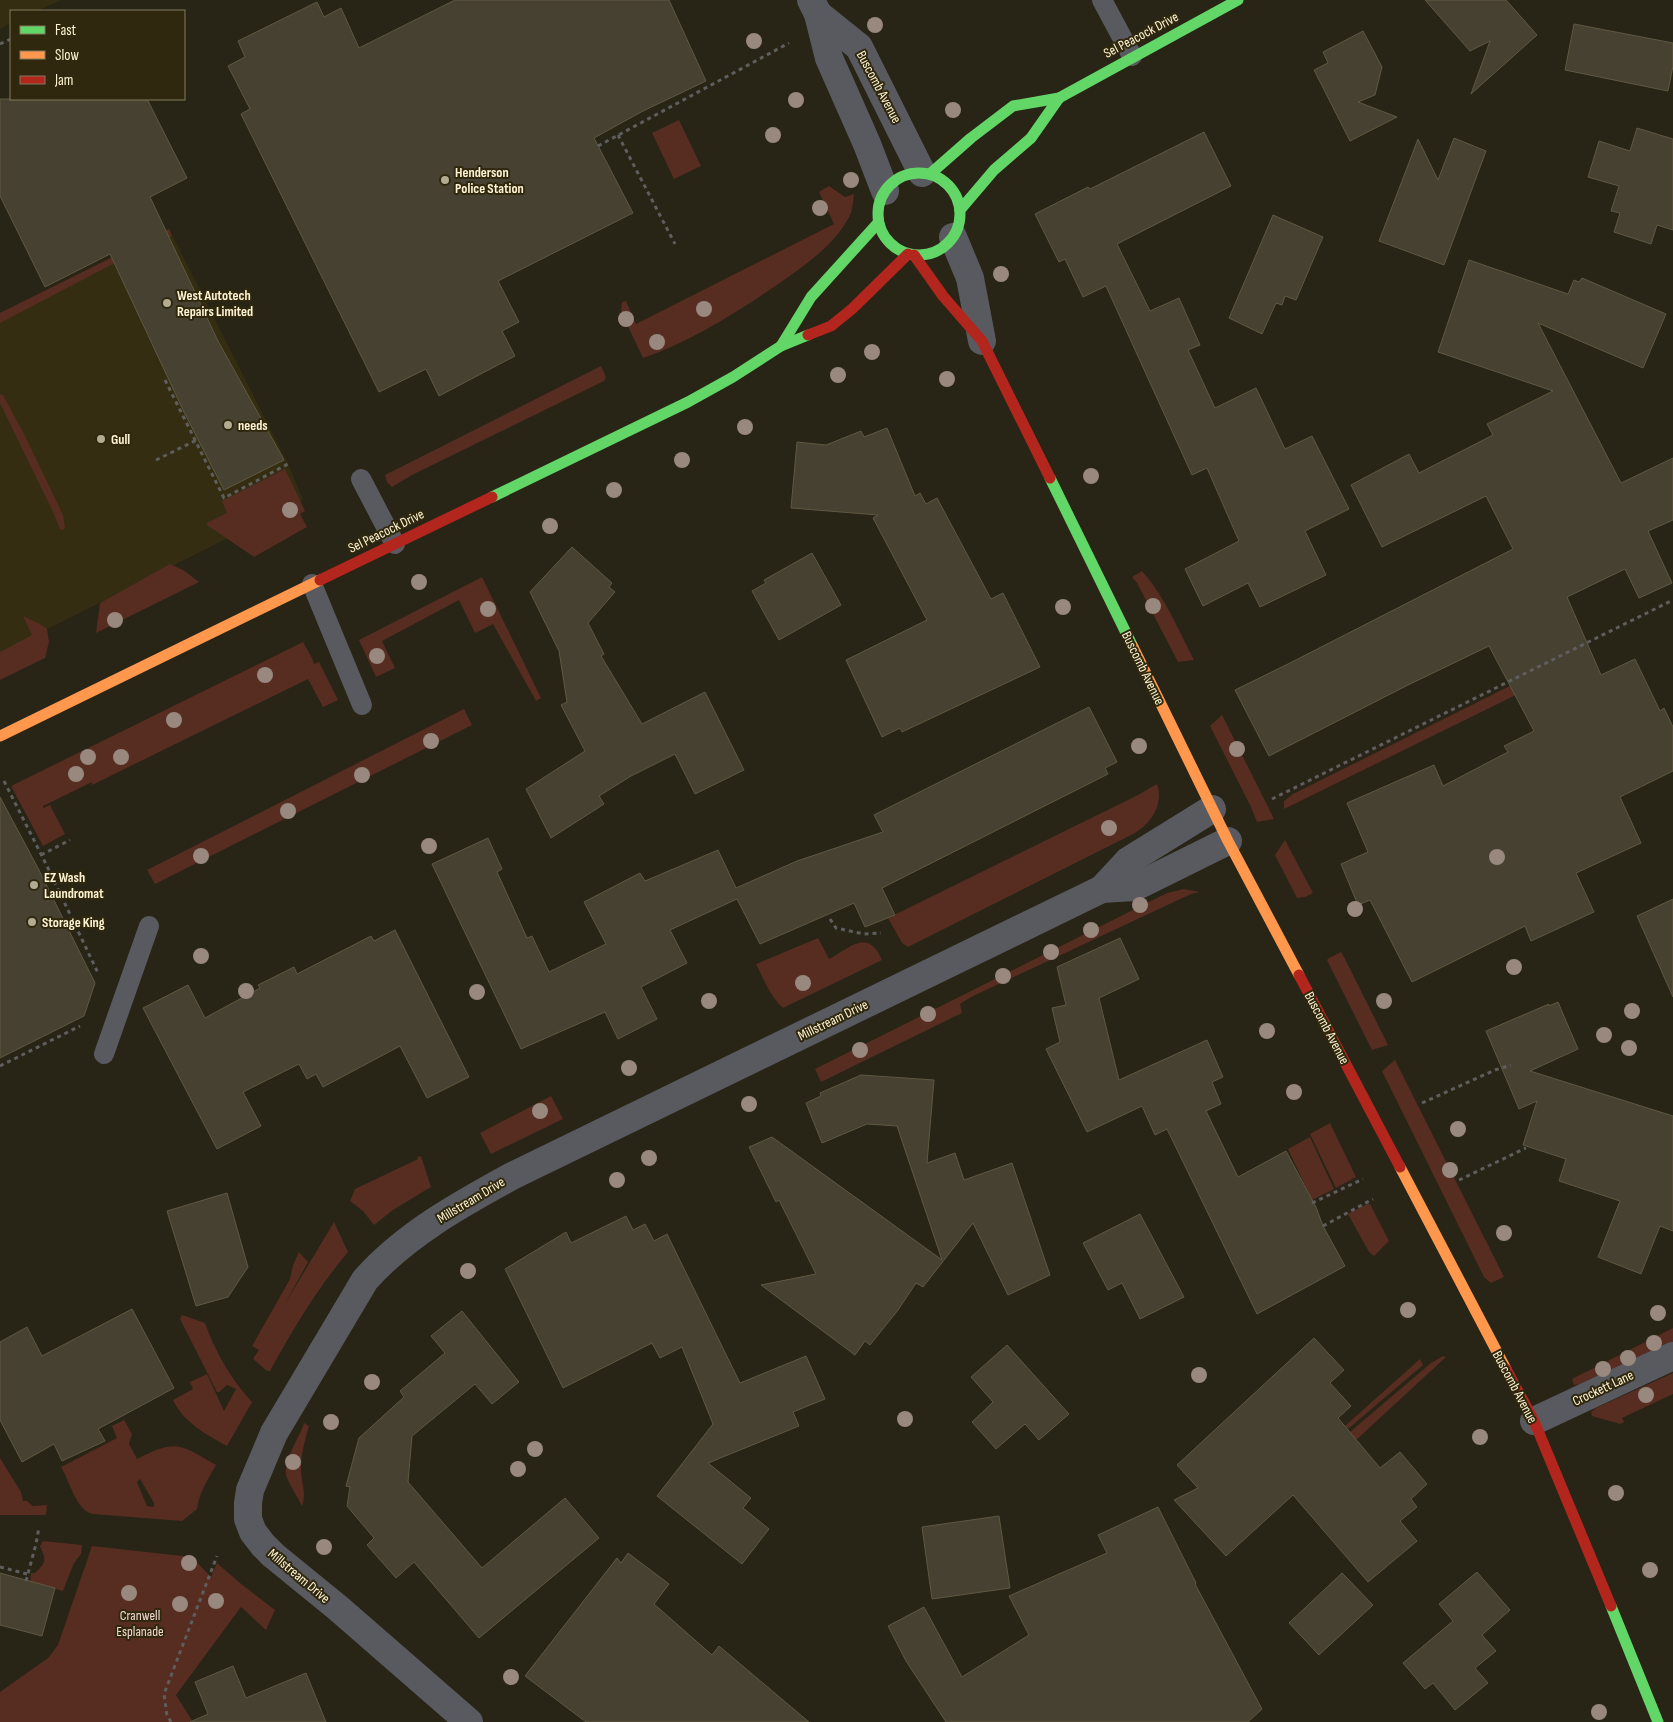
<svg xmlns="http://www.w3.org/2000/svg" width="1673" height="1722" font-family="'Sofia Sans Condensed',sans-serif">
<style>
.built{fill:#352d11}
.green{fill:#572c21;fill-rule:evenodd}
.building{fill:#474131;stroke:#5f5942}
.lines{fill:none;stroke-linecap:round;stroke-linejoin:round}
.path{stroke:#5e5e5f;stroke-width:3;stroke-dasharray:4 4;stroke-linecap:butt}
.lane{stroke:#585a60;stroke-width:20}
.street{stroke:#585a60;stroke-width:28}
.fast{stroke:#63d668;stroke-width:11}
.slow{stroke:#ff974d;stroke-width:11}
.jam{stroke:#b3261e;stroke-width:11}
.tree{fill:#98887e}
.poi-dot{fill:#b3ab92;stroke:#30280e;stroke-width:2}
.labels{text-anchor:middle;dominant-baseline:central;stroke-width:4;stroke-linejoin:round;paint-order:stroke}
.street-label{font-size:14px;fill:#fef4d4;stroke:#30280e}
.poi-label{font-size:14px;font-weight:bold;fill:#fef4d4;stroke:#30280e;text-anchor:start}
.park-label{font-size:14px;fill:#f3d9d3;stroke:#30280e}
</style>
<rect width="100%" height="100%" fill="#282416"/>
<g class="built">
<path d="M0,0h61l-24,11h-26v12l-11,6z"/>
<path d="M169,229l119,235 15,36 -303,153v-340z"/>
</g>
<g class="green">
<path d="M679,120l22,46 -27,13 -22,-46z"/>
<path d="M829,186l16,11 9,-3c-1,6 -1,13 -3,19 -16,34 -50,55 -80,76 -40,27 -82,53 -128,69l-22,-46 1,-10 4,-1 10,23 198,-100 -15,-32z"/>
<path d="M169,229l3,7 -61,29 -111,58v-10z"/>
<path d="M601,366l5,11 -2,4 -192,94 -20,12 -5,-5 -2,-7z"/>
<path d="M0,394l3,1 23,43 37,77 2,13 -2,2 -3,-1 -6,-15 -54,-111z"/>
<path d="M285,469l20,42 -5,3 7,13 -53,30 -47,-32v-2l20,-10 -5,-12z"/>
<path d="M170,564l13,6 16,12 -103,51 4,-30z"/>
<path d="M1142,571c22,24 37,60 52,89l-16,2 -41,-79 -5,-6z"/>
<path d="M482,577l59,121 -5,3 -43,-77 -18,9 -16,-33 -77,41 13,27 -19,9 -17,-37z"/>
<path d="M23,616l17,8 7,5 2,13 -4,16 -45,22v-28l32,-17z"/>
<path d="M303,642l9,16 2,6 5,-2 19,38 -15,7 -15,-28 -216,106v-3l-49,24v2l7,-3 15,29 -22,12 -32,-60z"/>
<path d="M1570,656l5,10 -291,143v-8l9,-7z"/>
<path d="M464,709l8,16 -317,159 -8,-14z"/>
<path d="M1222,715l52,104 -17,3 -6,-15 -41,-81z"/>
<path d="M1157,784c7,20 -5,38 -22,49l-227,114 -6,-4 -14,-25 250,-123z"/>
<path d="M1285,840l28,53 -8,4 -8,1 -22,-43z"/>
<path d="M1184,889l16,3 -9,2 -220,103 -11,7 2,9 -141,69 -6,-13 352,-176z"/>
<path d="M818,938l11,21c21,-11 39,-32 53,1l-99,48c-13,-12 -19,-28 -27,-44z"/>
<path d="M1341,952l3,5 44,88 -16,5 -45,-90 2,-2z"/>
<path d="M1395,1060l109,217 -13,6 -7,-6 -102,-206z"/>
<path d="M551,1096l12,23 -72,35 -11,-21z"/>
<path d="M1330,1123l26,54 -20,11 -26,-54z"/>
<path d="M1310,1137l24,52 -22,11 -24,-51z"/>
<path d="M421,1156l10,31 -38,23 -19,15 -11,-14 -13,-10 5,-12 63,-30 -1,-2z"/>
<path d="M1367,1204h3l19,37 -15,15 -5,-4 -21,-38z"/>
<path d="M334,1222l14,30c-31,37 -55,77 -78,119h-3l-14,-12 6,-9 -7,-4 38,-67 3,-14 6,-13 9,10 -23,42z"/>
<path d="M182,1315l23,8c11,30 25,55 47,79l-25,44c-20,-11 -44,-24 -54,-46l20,-11 -3,-7 17,-8 17,37 12,-22 -9,-4 -8,7h-2l-37,-73z"/>
<path d="M1673,1328v15l-89,41 -10,1 -2,-6z"/>
<path d="M1443,1356l3,1 -130,120 34,-45 81,-69z"/>
<path d="M1420,1359l3,6 -75,64 -3,-3z"/>
<path d="M1673,1373v21l-51,24 2,4 -4,2 -28,-8 -1,-4 5,-4z"/>
<path d="M124,1420l8,14 -3,10 8,15c40,-20 42,-15 79,6 -8,14 -17,28 -19,44l-15,12 -89,-7c-17,-3 -23,-33 -32,-47l56,-29 -5,-12zM140,1479l14,24v4l-7,-1 -10,-24z"/>
<path d="M304,1423l5,3c-4,14 -8,28 -8,44 0,11 6,25 1,36 -5,-10 -11,-19 -15,-28 -6,-15 13,-41 17,-55z"/>
<path d="M0,1458l21,34 2,9h4l6,5 14,-1 -1,10h-46z"/>
<path d="M43,1541l39,4 -1,9 -7,9 -11,28 -33,-9 1,-9h4c12,-11 11,-13 5,-27z"/>
<path d="M92,1546l100,11 19,20 6,-14 23,20 35,27 -9,20 -25,-23 -65,88 17,27h-193v-30l48,-34 10,-13z"/>
</g>
<g class="building">
<path d="M455,0h214l37,81 -63,30 -49,27 39,75 -135,68 21,41 -17,9 13,25 -76,40 -13,-27 -47,23 -138,-278 9,-5 -22,-43 17,-9 -7,-16 79,-39 7,15 17,-9 18,40z"/>
<path d="M1425,0h81l31,35 -66,59 19,-53 -20,10z"/>
<path d="M1574,24l99,19v23l-5,25 -103,-21z"/>
<path d="M1363,31l19,36 -7,28 -17,7 39,15 -47,24 -36,-71 14,-7 -5,-11z"/>
<path d="M0,99h147l40,79 -37,19 68,144 66,119 -60,30 -40,-78 -74,-158 -65,33 -45,-91z"/>
<path d="M1637,128l36,11v91l-16,-5 -6,19 -37,-12 6,-19 -9,-2 8,-25 -31,-9 11,-36 31,10z"/>
<path d="M1204,132l27,54 -114,58 33,67 29,-13 21,47 -12,5 27,58 41,-20 29,61 27,-13 37,73 -44,22 21,44 -66,32 -12,-24 -45,23 -18,-37 54,-28 -32,-73 -15,7 -86,-189 -23,11 -18,-38 -6,3 -24,-48 53,-27 2,2z"/>
<path d="M1454,138l32,13 -42,114 -65,-24 39,-102 20,41z"/>
<path d="M1273,215l50,22 -27,63 -11,-4 -3,9 -6,-2 -14,31 -33,-16z"/>
<path d="M1469,260l99,34 6,-14 5,2 3,-4 84,36 -23,54 -105,-45 83,160 52,-25v62l-25,11 24,52 -33,15 -14,-29 -58,28 34,78 34,-16 25,52 4,-3 9,19v44l-53,26 21,46 -65,30 18,39 -63,29 -6,-15 -113,56 -42,-82 -12,5 -17,-41 27,-12 -21,-49 87,-38 9,21 65,-34 -4,-6 30,-15 -45,-85 -81,39 -139,71 -34,-66 53,-26 225,-115 -27,-53 -104,51 -31,-62 58,-31 10,19 74,-38 -6,-11 66,-33 -115,-39z"/>
<path d="M887,428l28,68 5,-3 6,11 11,-6 54,101 12,-6 37,74 -138,65 -2,-4 -18,9 -36,-77 81,-40 -54,-102 5,-3 -87,-7 6,-66 29,3 35,-14 3,6z"/>
<path d="M572,547l40,36 -3,4 6,5 -27,31 16,31 -3,2 41,68 63,-32 39,78 -49,24 -20,-40 -44,22 -32,20 5,8 -53,34 -25,-49 59,-38 -24,-46 6,-3 -8,-51 -29,-59z"/>
<path d="M812,553l29,52 -62,35 -27,-49 14,-8 -2,-3z"/>
<path d="M1089,707l28,55 -12,6 3,6 -226,114 13,27 -30,12 -11,-24 -94,41 -23,-45 -67,31 17,33 -46,24 16,32 -39,20 -13,-27 -84,37 -89,-185 56,-26 14,31 -5,3 30,66 5,-2 17,36 57,-28 -22,-42 56,-29 5,8 73,-31 18,38 61,-27 86,-29 -9,-17z"/>
<path d="M0,797l39,73 56,113 -11,33 -84,42z"/>
<path d="M1673,899v98l-36,-81z"/>
<path d="M395,930l74,147 -42,21 -27,-52 -77,41 -7,-13 -9,5 -8,-15 -56,28 18,34 -44,23 -74,-141 45,-23 17,33 55,-30 -2,-3 36,-18 3,7 74,-38 3,5z"/>
<path d="M1120,938l19,41 -40,19 20,82 88,-40 16,37 -11,5 9,22 -15,7 32,66 48,-26 30,56 7,19 22,40 -88,48 -90,-185 -12,6 -13,-29 -55,26 -41,-83 14,-7 -8,-34 14,-3 -9,-38z"/>
<path d="M1558,1002l20,47 -48,22 143,45v115l-13,-5 -19,48 -43,-17 22,-56 -61,-20 7,-22 -43,-14 14,-44 -18,8 -33,-78 63,-27v2z"/>
<path d="M861,1075l73,5 -7,83 28,-10 9,27 48,-17 38,112 -42,20 -35,-72 -50,64 -7,-4 -18,27 -28,35 -5,-4 -10,14 -94,-70 55,-11 -37,-74 -3,2 -27,-55 23,-10 170,123 -45,-134 -30,-2 -45,19 -16,-40 15,-7 -1,-3z"/>
<path d="M227,1193l21,74 -20,30 -32,9 -29,-95z"/>
<path d="M1140,1214l44,83 -44,22 -18,-36 -14,7 -25,-47z"/>
<path d="M626,1216l7,14 12,-6 9,17 13,-7 73,149 66,-27 19,43 -32,13 6,14 -91,37 43,35 -8,10 26,21 -27,35 -85,-68 56,-72 -31,-77 -22,11 -8,-15 -89,45 -58,-119 61,-37 5,11z"/>
<path d="M132,1309l42,79 -76,41 7,12 -43,20 -8,-17 -32,18 -22,-42v-78l27,-15 15,29z"/>
<path d="M462,1311l57,71 -27,22 -17,-20 -63,52 -4,46 74,86 83,-70 34,40 -120,100 -65,-76 -18,16 -29,-33 7,-7 -27,-32 3,-19 -4,-1 13,-48 45,-41 -4,-6 45,-38 -14,-17z"/>
<path d="M1314,1338l30,32 -14,13 21,23 -13,12 42,50 20,-16 27,32 -16,15 6,8 -17,14 17,20 -49,41 -75,-87 -67,61 -52,-56 24,-12 -21,-23z"/>
<path d="M1007,1345l62,69 -30,26 -14,-16 -29,25 -24,-27 21,-20 -22,-25z"/>
<path d="M1158,1507l38,76 -1,1 67,125 -14,13h-302l-40,-61 -18,-35 36,-19 38,70 67,-42 -20,-39 98,-43 -9,-18z"/>
<path d="M999,1516l11,72 -78,11 -10,-72z"/>
<path d="M628,1553l41,31 -15,20 58,51 7,-9 90,76h-223l-61,-46 92,-118 4,5z"/>
<path d="M1477,1572l33,38 -28,25 14,16 -21,17 13,15 -33,27 -22,-27 -8,6 -22,-26 50,-42 -14,-17z"/>
<path d="M0,1573l55,15 -13,48 -42,-11z"/>
<path d="M1342,1573l31,32 -54,50 -30,-32z"/>
<path d="M233,1666l13,32 60,-25 20,49h-136l18,-8 -13,-32z"/>
</g>
<g class="lines">
<g class="path">
<path d="M0,44l11,-5"/>
<path d="M618,135l57,109"/>
<path d="M598,146l191,-103"/>
<path d="M165,380l59,118 64,-34"/>
<path d="M156,460l43,-21"/>
<path d="M4,781l43,85 51,107"/>
<path d="M1272,799l401,-199"/>
<path d="M41,855l29,-15"/>
<path d="M830,919l6,9 28,6 17,-1"/>
<path d="M0,1066l80,-40"/>
<path d="M1422,1103l73,-33 16,-5"/>
<path d="M1459,1180l67,-32"/>
<path d="M1312,1203l51,-24"/>
<path d="M1323,1226l50,-27"/>
<path d="M0,1567l27,7"/>
<path d="M26,1581l10,-37 3,-17"/>
<path d="M171,1722l-4,-7 -3,-21 53,-138"/>
</g>
<g class="lane">
<path d="M1102,0l30,56"/>
<path d="M361,479l34,65"/>
<path d="M312,584l50,121"/>
<path d="M104,1054l45,-128"/>
</g>
<g class="street">
<path d="M811,0l7,14 11,44 38,86 18,47"/>
<path d="M818,14l41,33 63,126"/>
<path d="M953,237l17,41 12,63"/>
<path d="M1102,889l33,-2 93,-46"/>
<path d="M1534,1421l139,-65"/>
<path d="M469,1722l-131,-114 -65,-53 -10,-10 -10,-13 -5,-13v-16l2,-13 24,-57 91,-153c40,-45 94,-75 147,-104l590,-287 26,-28 84,-52"/>
</g>
<g class="fast">
<circle cx="919" cy="214" r="41"/>
<path d="M930,174l41,-36 42,-32 46,-8 179,-98"/>
<path d="M960,210l34,-40 37,-32 28,-40"/>
<path d="M781,346l30,-49 67,-74"/>
<path d="M1050,478l83,169"/>
<path d="M492,497l196,-95 45,-25 48,-31 27,-11"/>
<path d="M1611,1606l47,116"/>
</g>
<g class="slow">
<path d="M1133,647l95,194 71,134"/>
<path d="M0,736l320,-156"/>
<path d="M1400,1167l106,202"/>
</g>
<g class="jam">
<path d="M914,255l29,41 39,45 68,137"/>
<path d="M808,335l23,-9 21,-17 56,-55"/>
<path d="M320,580l172,-83"/>
<path d="M1299,975l101,192"/>
<path d="M1506,1369l28,52 77,185"/>
</g>
</g>
<g class="tree">
<circle cx="875" cy="25" r="8"/>
<circle cx="754" cy="41" r="8"/>
<circle cx="796" cy="100" r="8"/>
<circle cx="953" cy="110" r="8"/>
<circle cx="773" cy="135" r="8"/>
<circle cx="851" cy="180" r="8"/>
<circle cx="820" cy="208" r="8"/>
<circle cx="1001" cy="274" r="8"/>
<circle cx="704" cy="309" r="8"/>
<circle cx="626" cy="319" r="8"/>
<circle cx="657" cy="342" r="8"/>
<circle cx="872" cy="352" r="8"/>
<circle cx="838" cy="375" r="8"/>
<circle cx="947" cy="379" r="8"/>
<circle cx="745" cy="427" r="8"/>
<circle cx="682" cy="460" r="8"/>
<circle cx="1091" cy="476" r="8"/>
<circle cx="614" cy="490" r="8"/>
<circle cx="290" cy="510" r="8"/>
<circle cx="550" cy="526" r="8"/>
<circle cx="419" cy="582" r="8"/>
<circle cx="1153" cy="606" r="8"/>
<circle cx="1063" cy="607" r="8"/>
<circle cx="488" cy="609" r="8"/>
<circle cx="115" cy="620" r="8"/>
<circle cx="377" cy="656" r="8"/>
<circle cx="265" cy="675" r="8"/>
<circle cx="174" cy="720" r="8"/>
<circle cx="431" cy="741" r="8"/>
<circle cx="1139" cy="746" r="8"/>
<circle cx="1237" cy="749" r="8"/>
<circle cx="88" cy="757" r="8"/>
<circle cx="121" cy="757" r="8"/>
<circle cx="76" cy="774" r="8"/>
<circle cx="362" cy="775" r="8"/>
<circle cx="288" cy="811" r="8"/>
<circle cx="1109" cy="828" r="8"/>
<circle cx="429" cy="846" r="8"/>
<circle cx="201" cy="856" r="8"/>
<circle cx="1497" cy="857" r="8"/>
<circle cx="1140" cy="905" r="8"/>
<circle cx="1355" cy="909" r="8"/>
<circle cx="1091" cy="930" r="8"/>
<circle cx="1051" cy="952" r="8"/>
<circle cx="201" cy="956" r="8"/>
<circle cx="1514" cy="967" r="8"/>
<circle cx="1003" cy="976" r="8"/>
<circle cx="803" cy="983" r="8"/>
<circle cx="246" cy="991" r="8"/>
<circle cx="477" cy="992" r="8"/>
<circle cx="709" cy="1001" r="8"/>
<circle cx="1384" cy="1001" r="8"/>
<circle cx="1632" cy="1011" r="8"/>
<circle cx="928" cy="1014" r="8"/>
<circle cx="1267" cy="1031" r="8"/>
<circle cx="1604" cy="1035" r="8"/>
<circle cx="1629" cy="1048" r="8"/>
<circle cx="860" cy="1050" r="8"/>
<circle cx="629" cy="1068" r="8"/>
<circle cx="1294" cy="1092" r="8"/>
<circle cx="749" cy="1104" r="8"/>
<circle cx="540" cy="1111" r="8"/>
<circle cx="1458" cy="1129" r="8"/>
<circle cx="649" cy="1158" r="8"/>
<circle cx="1450" cy="1170" r="8"/>
<circle cx="617" cy="1180" r="8"/>
<circle cx="1504" cy="1233" r="8"/>
<circle cx="468" cy="1271" r="8"/>
<circle cx="1408" cy="1310" r="8"/>
<circle cx="1658" cy="1313" r="8"/>
<circle cx="1654" cy="1343" r="8"/>
<circle cx="1628" cy="1358" r="8"/>
<circle cx="1603" cy="1369" r="8"/>
<circle cx="1199" cy="1375" r="8"/>
<circle cx="372" cy="1382" r="8"/>
<circle cx="1646" cy="1395" r="8"/>
<circle cx="905" cy="1419" r="8"/>
<circle cx="331" cy="1422" r="8"/>
<circle cx="1480" cy="1437" r="8"/>
<circle cx="535" cy="1449" r="8"/>
<circle cx="293" cy="1462" r="8"/>
<circle cx="518" cy="1469" r="8"/>
<circle cx="1616" cy="1493" r="8"/>
<circle cx="324" cy="1547" r="8"/>
<circle cx="189" cy="1563" r="8"/>
<circle cx="1650" cy="1570" r="8"/>
<circle cx="129" cy="1593" r="8"/>
<circle cx="216" cy="1601" r="8"/>
<circle cx="180" cy="1604" r="8"/>
<circle cx="511" cy="1677" r="8"/>
<circle cx="1599" cy="1712" r="8"/>
</g>
<g class="poi-dot">
<circle cx="445" cy="180" r="5"/>
<circle cx="167" cy="303" r="5"/>
<circle cx="228" cy="425" r="5"/>
<circle cx="101" cy="439" r="5"/>
<circle cx="34" cy="885" r="5"/>
<circle cx="32" cy="922" r="5"/>
</g>
<g class="labels">
<g class="street-label">
<text transform="translate(1141 35) rotate(-28)">Sel Peacock Drive</text>
<text transform="translate(879 87) rotate(62)">Buscomb Avenue</text>
<text transform="translate(386 531) rotate(-26)">Sel Peacock Drive</text>
<text transform="translate(1143 668) rotate(64)">Buscomb Avenue</text>
<text transform="translate(833 1020) rotate(-26)">Millstream Drive</text>
<text transform="translate(1327 1028) rotate(62)">Buscomb Avenue</text>
<text transform="translate(471 1200) rotate(-31)">Millstream Drive</text>
<text transform="translate(1515 1387) rotate(62)">Buscomb Avenue</text>
<text transform="translate(1603 1388) rotate(-25)">Crockett Lane</text>
<text transform="translate(299 1576) rotate(40)">Millstream Drive</text>
</g>
<g class="poi-label">
<text x="455" y="172">Henderson<tspan x="455" dy="16">Police Station</tspan></text>
<text x="177" y="295">West Autotech<tspan x="177" dy="16">Repairs Limited</tspan></text>
<text x="238" y="425">needs</text>
<text x="111" y="439">Gull</text>
<text x="44" y="877">EZ Wash<tspan x="44" dy="16">Laundromat</tspan></text>
<text x="42" y="922">Storage King</text>
</g>
<g class="park-label">
<text x="140" y="1615">Cranwell<tspan x="140" dy="16">Esplanade</tspan></text>
</g>
</g>
<rect x="10" y="10" width="175" height="90" fill="#30280e" stroke="#827a5d"/>
<rect x="20" y="26" width="25" height="8" fill="#63d668" stroke="#827a5d"/>
<text x="55" y="35" font-size="15" fill="#fef4d4">Fast</text>
<rect x="20" y="51" width="25" height="8" fill="#ff974d" stroke="#827a5d"/>
<text x="55" y="60" font-size="15" fill="#fef4d4">Slow</text>
<rect x="20" y="76" width="25" height="8" fill="#b3261e" stroke="#827a5d"/>
<text x="55" y="85" font-size="15" fill="#fef4d4">Jam</text>
</svg>
